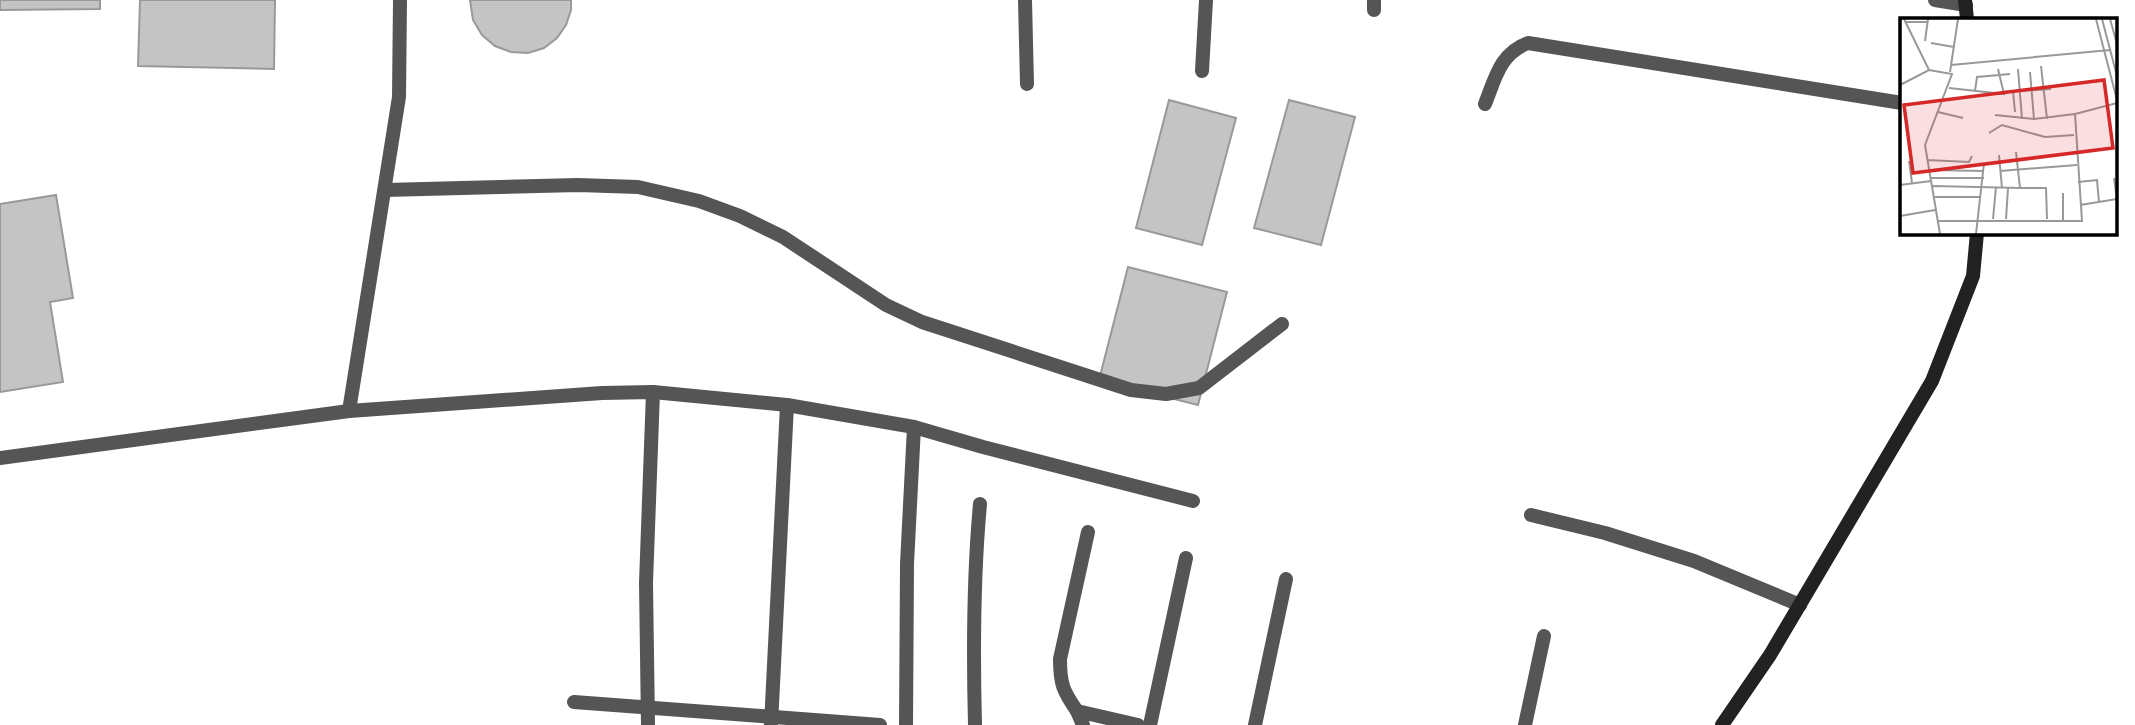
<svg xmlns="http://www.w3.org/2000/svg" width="2135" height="725" font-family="Mulish,sans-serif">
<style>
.building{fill:#c4c4c4;stroke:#999;stroke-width:2}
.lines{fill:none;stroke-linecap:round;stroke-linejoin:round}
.service{stroke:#555;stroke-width:14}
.minor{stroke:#555;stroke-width:14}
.secondary{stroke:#222;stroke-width:14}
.inset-road{fill:none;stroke:#999;stroke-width:2}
.view{fill:#d62828;fill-opacity:0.15;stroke:#d62828;stroke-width:3.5}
.inset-edge{fill:none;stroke:#000;stroke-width:3.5}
</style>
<rect width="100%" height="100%" fill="#fff"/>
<g class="building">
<path d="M0,0h100v9l-100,1z"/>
<path d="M140,0h135l-1,69 -136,-3z"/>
<path d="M470,0h101v10l-5,15 -9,13 -13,10 -16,5 -17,-1 -16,-6 -13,-11 -9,-15z"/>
<path d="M1169,100l67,18 -34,127 -66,-17z"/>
<path d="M1289,100l66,17 -34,128 -67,-17z"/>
<path d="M56,195l17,103 -23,4 13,80 -63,10v-188z"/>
<path d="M1128,267l99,25 -29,113 -99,-25z"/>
</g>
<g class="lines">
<path class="service" d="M385,190l193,-5 60,2 61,14 41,15 43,21 103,68 36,17 209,68 35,4 33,-6 83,-64"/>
<g class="minor">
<path d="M1025,0l2,84"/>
<path d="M1935,0l31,5"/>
<path d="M1374,10v-10"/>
<path d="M1202,71l4,-71"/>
<path d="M1485,104c10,-25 15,-51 43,-61l374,60"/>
<path d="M349,411l253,-18 51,-1 134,13 127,22 69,20 210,54"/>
<path d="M0,458l349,-47 50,-314 1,-97"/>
<path d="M1531,515l74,18 89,28 106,44"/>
<path d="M574,702l306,23"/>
<path d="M1077,711c-14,-20 -17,-27 -17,-52l28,-127"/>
<path d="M648,725l-2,-142 7,-191"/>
<path d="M771,725l16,-320"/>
<path d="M906,725l1,-161 7,-137"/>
<path d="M975,725c-2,-76 -2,-145 5,-221"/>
<path d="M1083,725l-6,-14 61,14"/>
<path d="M1150,725l36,-167"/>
<path d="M1255,725l31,-146"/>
<path d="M1525,725l19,-89"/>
</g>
<g class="secondary">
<path d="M1965,0l2,19"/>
<path d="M1722,725l48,-70 162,-274 41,-105 4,-43"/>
</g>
</g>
<g transform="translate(1900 18)">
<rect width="217" height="217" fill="#fff"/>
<path class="inset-road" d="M4,1l25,51M196,1l21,81M202,1l15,57M210,1l7,25M5,4h22M25,23l3,-22M31,25l23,4M51,47l159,-15M141,48l6,53M118,51l4,50M50,54l8,-53M130,54l4,47M0,67l29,-15 23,4 -27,71 15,89M49,70l55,6 -6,-25M75,73l2,-14 33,-3M113,73l2,21M103,74l48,-3M38,94l25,6M95,97l39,4 41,-5M89,115l13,-8 43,12 29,-2M99,137l3,33M27,142l42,2 3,-6M9,143l3,22M29,152l55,1M100,153l77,-6M31,160h53M214,160l3,21M178,164l19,-2 2,22M0,167l31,-4M33,168l87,2 -4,-36M120,170h26l1,31M163,175v27M34,179h47M180,187l37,-6M0,198l35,-6M93,201l3,-32M106,201l2,-31M38,203h144l-7,-107 42,-11M76,216l8,-71"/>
<path class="view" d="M204,62l9,68 -200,25 -9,-68z"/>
<rect width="217" height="217" class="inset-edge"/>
</g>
</svg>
